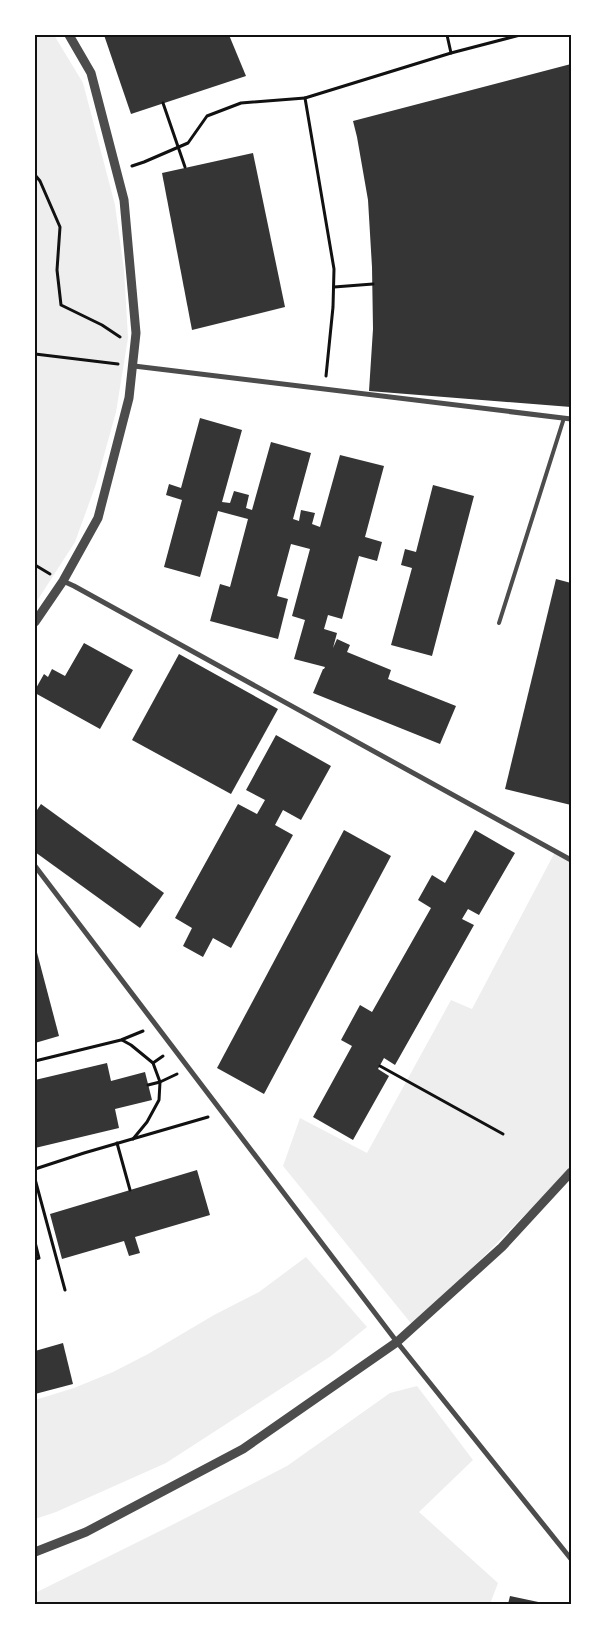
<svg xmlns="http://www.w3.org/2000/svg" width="606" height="1639" font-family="Manrope,sans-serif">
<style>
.green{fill:#eee}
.building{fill:#353535}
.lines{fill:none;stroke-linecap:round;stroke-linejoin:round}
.path{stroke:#111;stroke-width:3}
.service{stroke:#4c4c4c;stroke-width:4}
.minor{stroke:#4c4c4c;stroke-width:5}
.tertiary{stroke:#4c4c4c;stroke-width:9}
.neatline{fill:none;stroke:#111;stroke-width:2}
</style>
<rect width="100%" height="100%" fill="#fff"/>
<g class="green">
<path d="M35,35h19l29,48 32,122 9,65 4,68 -12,74 -20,72 -21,58 -40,62z"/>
<path d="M555,852l16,8v308l-157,159 -131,-161 17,-48 67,35 84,-153 21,9z"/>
<path d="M306,1257l61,70 -36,29 -165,107 -110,49 -21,7v-119l39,-12 39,-16 35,-18 66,-39 45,-23z"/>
<path d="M417,1386l56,74 -54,52 79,71 -8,21h-455v-11l135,-67 117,-60 103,-73z"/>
</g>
<g class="building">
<path d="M104,35h125l17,41 -115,38z"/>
<path d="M571,64v343l-202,-16 4,-62 -1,-62 -4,-67 -11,-63 -4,-16z"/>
<path d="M253,153l32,154 -93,23 -30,-157z"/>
<path d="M200,418l42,12 -20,72 8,1 4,-12 15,4 -3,13 6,2 19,-68 40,11 -18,66 6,2 2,-11 14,3 -3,11 8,3 20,-72 44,11 -19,71 17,5 -5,19 -18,-5 -17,63 -14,-4 -4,14 13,4 -4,15 4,-9 13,6 -3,7 44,18 -3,9 68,27 -16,38 -127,-51 10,-24h1l1,-2 -31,-8 11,-39 -13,-4 18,-67 -19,-5 -14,52 11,3 -10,40 -68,-18 10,-37 10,3 18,-68 -30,-8 -18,66 -36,-10 18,-67 -16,-5 3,-11 12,4z"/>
<path d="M433,485l41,11 -42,160 -41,-11 21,-77 -11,-3 4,-16 11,3z"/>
<path d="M556,579l15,4v222l-66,-16z"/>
<path d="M84,643l49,27 -33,59 -65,-36v-3l9,-16 4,3 4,-8 13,7z"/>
<path d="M179,654l99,55 -47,85 -99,-54z"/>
<path d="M276,735l55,31 -30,54 -18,-10 -8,15 18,10 -62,113 -18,-10 -10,19 -20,-11 9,-18 -17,-10 63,-114 19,10 8,-14 -19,-10z"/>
<path d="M41,804l123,89 -24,35 -105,-76v-39z"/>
<path d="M344,830l47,26 -127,238 -47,-26z"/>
<path d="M475,830l40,23 -36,62 -11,-6 -6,10 12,6 -79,140 -11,-7 -6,11 11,7 -36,64 -40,-23 39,-71 -11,-6 19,-35 12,7 59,-104 -13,-8 14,-25 13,8z"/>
<path d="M35,945l24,91 -24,7z"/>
<path d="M107,1063l4,18 34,-9 7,28 -37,9 4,19 -84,20v-68z"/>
<path d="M197,1170l13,45 -75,22 5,16 -11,3 -5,-15 -62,18 -12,-45z"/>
<path d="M63,1343l10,41 -38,10v-43z"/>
<path d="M510,1596l33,7v1h-35z"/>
</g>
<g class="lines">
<g class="path">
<path d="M447,35l4,18"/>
<path d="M163,103l22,64"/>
<path d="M132,166l12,-4 44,-19 19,-27 34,-13 64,-5"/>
<path d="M35,175l5,6 20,46 -3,43 4,35 41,20 18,12"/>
<path d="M334,287l39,-3"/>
<path d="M35,354l83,10"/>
<path d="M326,376l7,-69 1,-38 -29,-171 146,-45 69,-18"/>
<path d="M35,565l15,9"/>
<path d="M122,1040l9,5 22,18 7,19 -12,3"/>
<path d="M35,1061l86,-21 22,-9"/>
<path d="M153,1063l10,-7"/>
<path d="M380,1066l123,68"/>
<path d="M133,1139l14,-17 12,-22 1,-18 17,-8"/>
<path d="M117,1143l13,47"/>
<path d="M35,1169l49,-16 124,-36"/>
<path d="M35,1179l30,111"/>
<path d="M35,1242l4,16 -4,1"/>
</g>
<path class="service" d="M499,623l65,-205"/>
<g class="minor">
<path d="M134,366l437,53"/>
<path d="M63,581l11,5 497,274"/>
<path d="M35,866l362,476 174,217"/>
</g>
<g class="tertiary">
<path d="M35,622l28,-41 35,-63 31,-120 7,-65 -12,-133 -33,-127 -22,-38"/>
<path d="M35,1552l51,-20 157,-83 154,-107 105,-95 69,-75"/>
</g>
</g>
<rect width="606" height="1639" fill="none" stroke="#ffffff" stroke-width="72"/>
<rect x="36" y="36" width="534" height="1567" class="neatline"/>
</svg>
